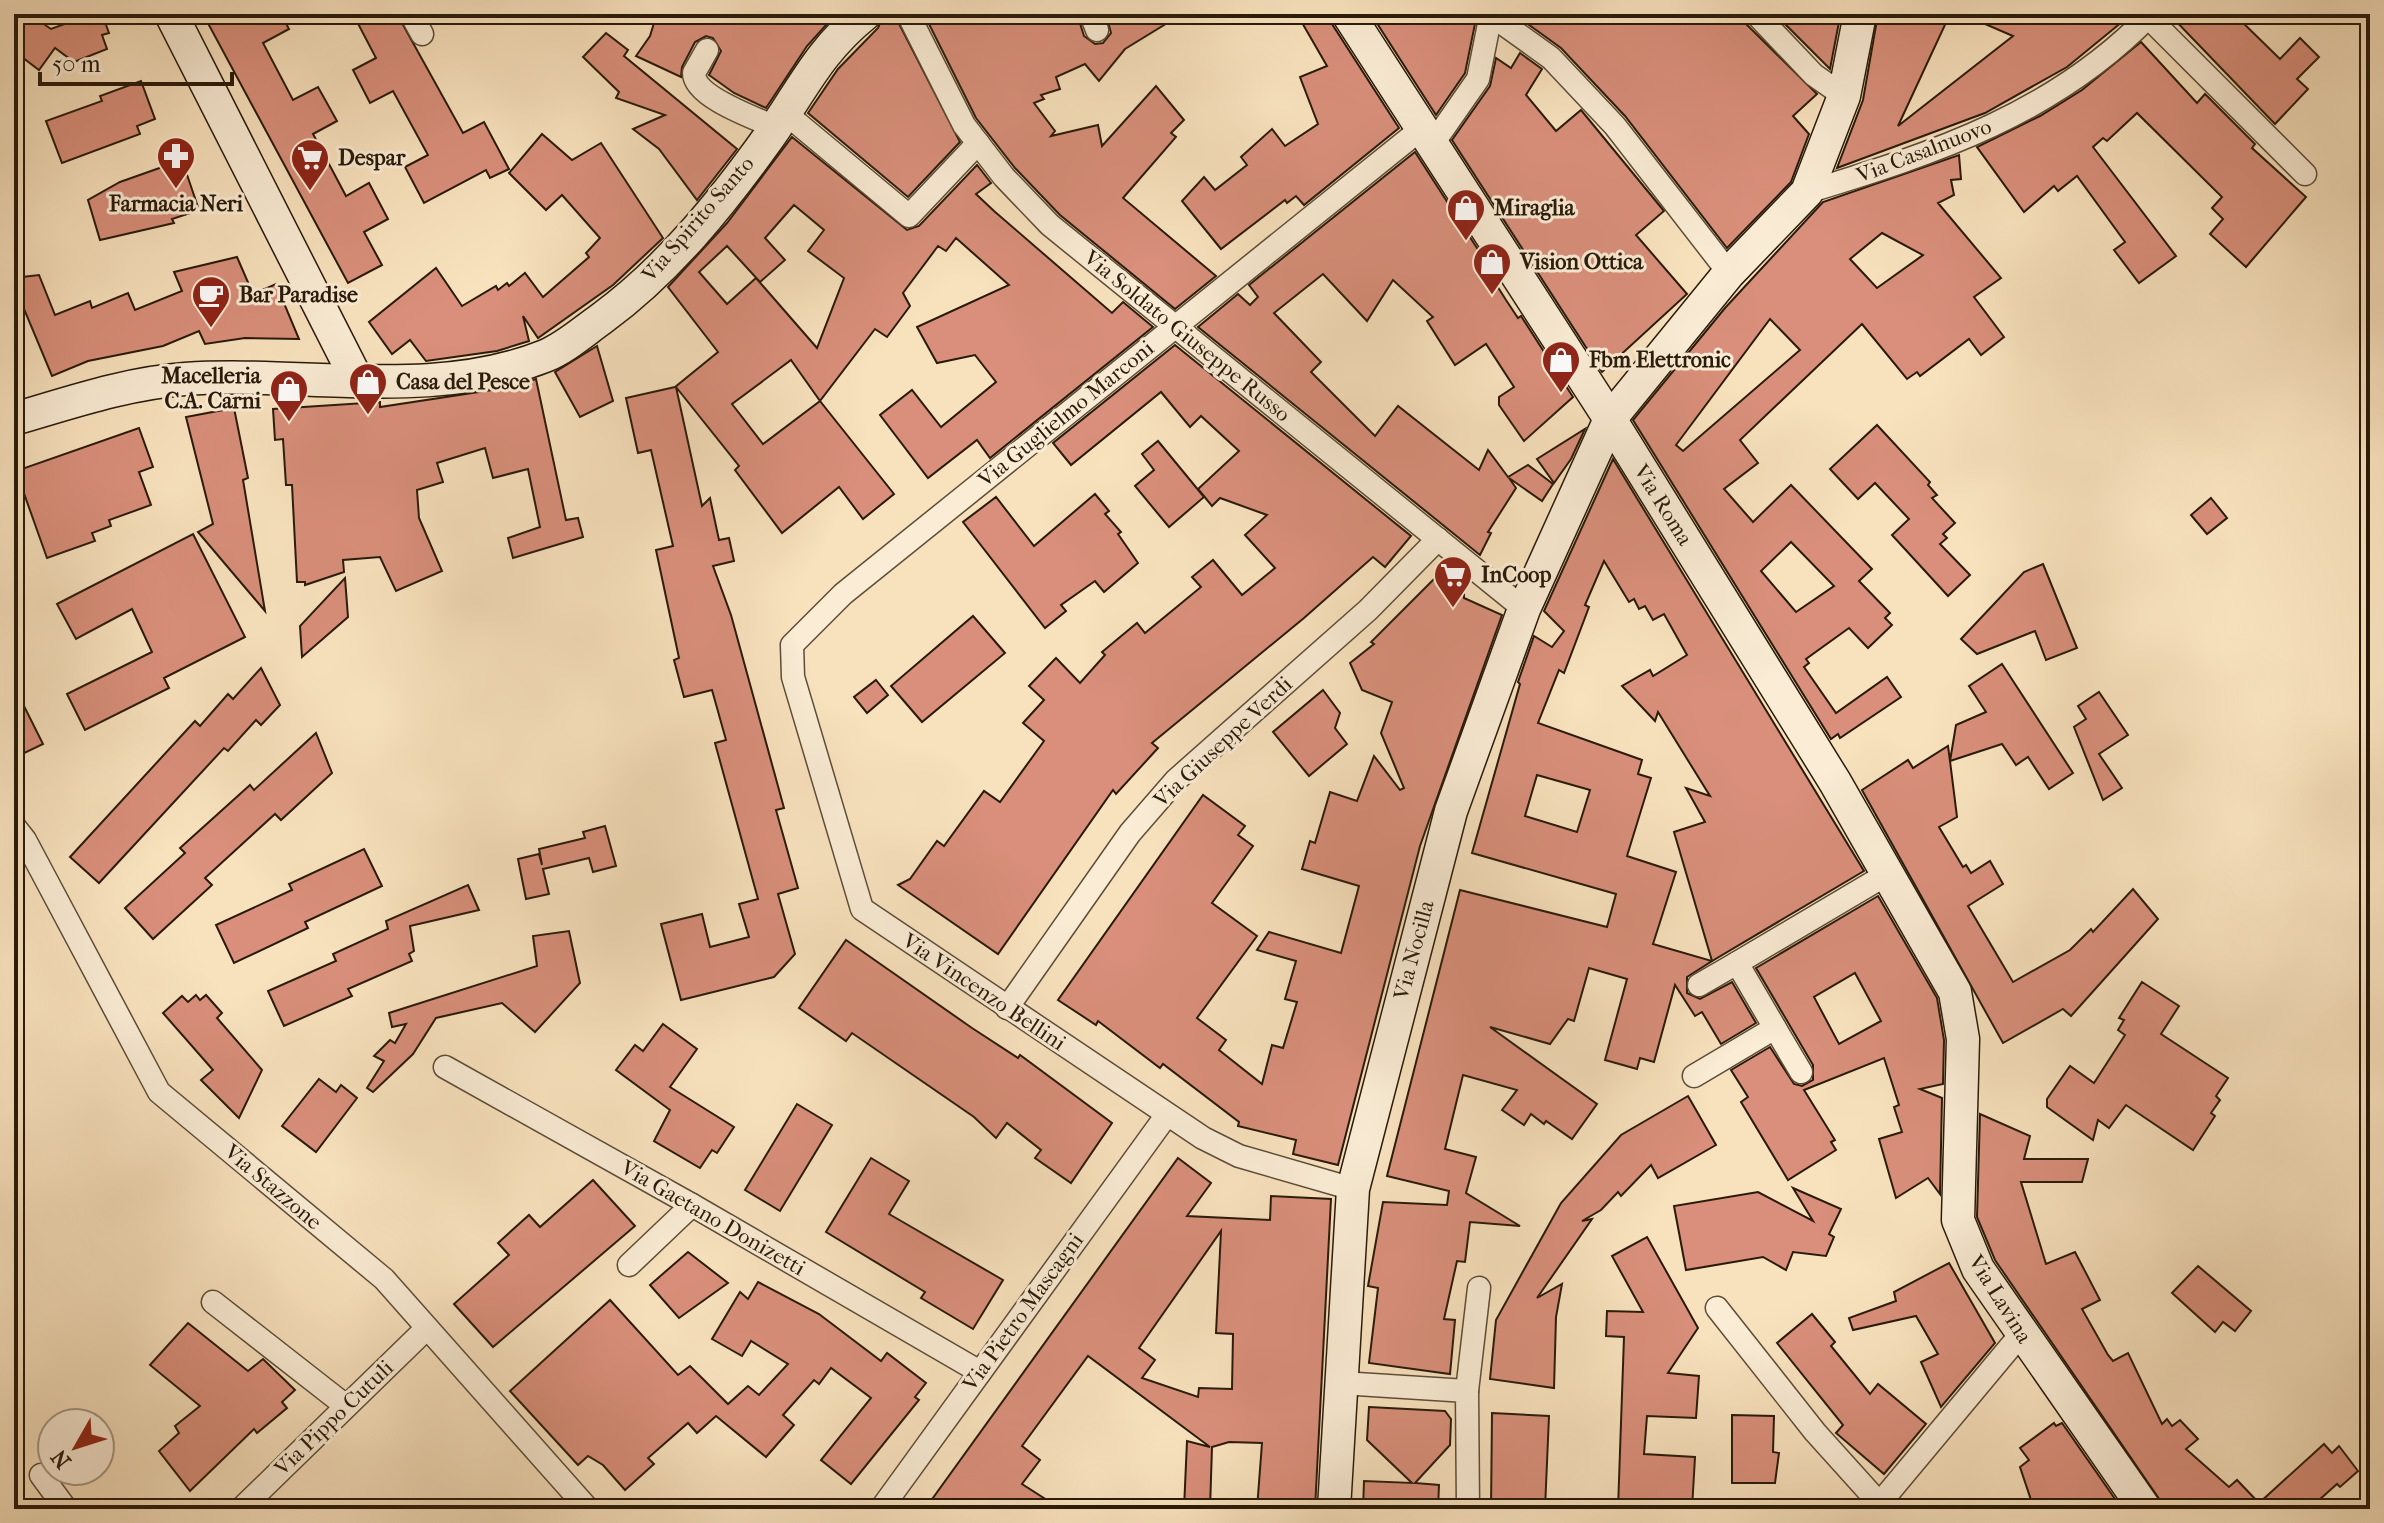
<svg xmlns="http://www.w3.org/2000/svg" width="2384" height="1523" font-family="'IM FELL French Canon',serif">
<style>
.building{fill:#d98f7b;stroke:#291a0a;stroke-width:2;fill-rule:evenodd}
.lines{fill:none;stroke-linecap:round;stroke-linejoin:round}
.street-casing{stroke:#5d4c37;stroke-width:25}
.secondary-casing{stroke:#291a0a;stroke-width:35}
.street{stroke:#faecd5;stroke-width:22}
.secondary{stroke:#faecd5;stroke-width:32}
.labels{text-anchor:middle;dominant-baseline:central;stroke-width:6;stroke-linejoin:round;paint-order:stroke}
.street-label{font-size:22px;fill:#291a0a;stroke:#faecd5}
.poi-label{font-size:22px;font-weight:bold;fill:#291a0a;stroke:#faecd5;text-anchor:start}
</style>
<rect width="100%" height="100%" fill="#f8e2be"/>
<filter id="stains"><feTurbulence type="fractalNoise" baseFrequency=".0025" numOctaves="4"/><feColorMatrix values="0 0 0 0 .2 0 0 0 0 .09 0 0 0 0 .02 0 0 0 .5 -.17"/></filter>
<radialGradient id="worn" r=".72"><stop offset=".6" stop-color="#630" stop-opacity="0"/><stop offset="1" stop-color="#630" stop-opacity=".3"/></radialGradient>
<g class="building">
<path d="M29,14l22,15 41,-15h10l7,19 -7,2 5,14 -33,13 -19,-14 -16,22 -25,-19v-16z"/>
<path d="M203,14h78l8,15 -26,14 30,57 25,-13 19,34 -24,13 33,62 23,-13 19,36 -24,13 18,33 -34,18z"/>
<path d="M353,14h44l66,119 21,-11 25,47 -19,9 -4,-8 -62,33 -19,-36 23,-12 -35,-64 -23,12 -17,-33 23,-12z"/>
<path d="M670,14h166l-29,32 -41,62 -32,-15 -25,-18 12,-24 -8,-13 -7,-2 -11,6 -13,25 -1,10 -45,-21 14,-20 4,-13z"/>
<path d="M884,14h10l66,128 -52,55 -100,-84 30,-44 40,-41z"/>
<path d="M924,14h153l7,22 11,8 8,-1 8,-10 -5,-19h76l-57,35 -26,32 -14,-17 -29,13 4,12 -19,6 3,4 -10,4 21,28 -4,5 47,-11 4,21 54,-60 28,34 -13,13 5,4 -53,61 93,78 -41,33 -115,-94 -45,-47 -39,-50z"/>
<path d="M1297,14h32l3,10 67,104 -95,77 -8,-9 -9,7 -2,-3 -64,49 -39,-48 22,-24 11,13 32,-25 -6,-8 31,-28 13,17 33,-22 -18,-47 27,-11z"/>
<path d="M1371,14h106l-12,59 -29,42z"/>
<path d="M1514,14h228l4,10 71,70 -24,22 16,18 -18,48 -64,66 -102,-132 -64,-68z"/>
<path d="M1775,14h52l-1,5 13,3 -9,47z"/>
<path d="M1878,14h72l-52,112 115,-90 -51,-22h152l8,8 -55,45 -82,46 -148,55 26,-68z"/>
<path d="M2169,14h65l46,45 20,-21 19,19 -22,22 11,10 -33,35z"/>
<path d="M606,33l22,17 -4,6 113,93 -40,51 -38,-51 -26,-20 32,-14 -49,-17 3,-6 -36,-35z"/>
<path d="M2141,42l56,61 8,-9 50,50 -3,4 54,49 -60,70 -36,-33 13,-15 -11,-11 10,-11 -85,-84 -30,28 -4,-3 -10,9 83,109 -37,27 -25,-33 11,-8 -48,-66 -19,15 -4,-5 -30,26 -47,-65 63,-31 42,-26z"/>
<path d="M1520,53l22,16 -16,26 30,36 25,-21 83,101 -28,24 51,59 -85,78 -150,-232 38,-54 6,-28 15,10z"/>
<path d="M141,81l14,38 -18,7 3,8 -78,29 -16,-42 56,-20 -2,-5z"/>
<path d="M542,134l30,26 29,-17 62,95 -50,47 -75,53 -15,-22 6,25 -32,10 -71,10 -16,-21 -18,14 -23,-32 67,-54 26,38 34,-20 2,4 9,-7 2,3 16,-13 18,24 46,-40 -3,-4 14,-15 -38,-43 -16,15 -37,-37z"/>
<path d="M792,137l115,93 12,-4 58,-61 14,18 -15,11 18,17 118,102 11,-11 30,25 -163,131 -13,-18 -49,38 -48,-63 32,-25 29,37 55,-45 -21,-27 -38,8 -20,-36 92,-42 -53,-47 -10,13 -8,-5 -35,47 7,13 -23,31 -12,-8 -55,72 74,93 -31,25 -24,-32 -57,46 -47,-63 4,-4 -63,-79 26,119 8,-8 9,42 10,-2 5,23 -21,5 18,49 53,193 -8,2 22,78 -20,6 17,60 -21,23 -93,23 -20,-76 41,-10 8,33 39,-10 -10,-33 19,-5 -43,-156 11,-3 -14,-50 -28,7 -10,-37 5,-2 -23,-108 17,-4 -22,-96 -13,3 -12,-55 49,-11 43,-35 -50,-65 59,-64zM794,205l30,25 -16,21 36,27 -27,70 -61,-70 -29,26 -28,-32 28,-26 33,36 25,-22 -20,-22zM791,360l29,41 -57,43 -31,-40z"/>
<path d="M1415,152l82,127 -3,2 12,19 12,18 3,-2 52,81 -49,44 -25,-36v-8l15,-10 -28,-43 -31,21 -28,-44 6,-4 -40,-37 -26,41 -44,-47 -49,39 47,49 -10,10 64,64 23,-30 81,64 9,-20 20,27 20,-12 25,19 -11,17 -33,-23 7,10 -28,44 3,1 -11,22 -282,-228 40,-33 12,11 8,-8 -9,-12z"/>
<path d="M1959,155l2,24 -10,1 3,15 -16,8 63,75 -27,19 30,40 -23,18 -12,-16 -49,37 -3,-4 -10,7 -45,-55 -122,116 18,23 -34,26 29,33 38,-37 81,84 -13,12 31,32 -5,5 7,7 -24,23 -19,-20 -43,31 3,4 -5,4 32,46 51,-36 14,20 -61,41 -2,-4 -7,5 -198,-319 92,-112 98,-106zM1882,233l41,22 -46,33 -27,-29zM1770,319l30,31 -117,101 -7,-6zM1791,542l43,44 -38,26 -35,-41z"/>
<path d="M182,160l17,50 -27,9 2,4 -74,17 -12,-40 32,-18z"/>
<path d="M237,257l16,37 23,-10 23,55 -54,-1 -40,6 -6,-13 -36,15 -75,15 -36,15 -38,-91v-7l25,-3 16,40 35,-14 2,7 36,-15 7,17 47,-19 -8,-19z"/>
<path d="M1175,345l236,191 -26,31 -12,-10 -69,61 -152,125 6,5 -42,46 -3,-4 -115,164 -100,-69 12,-6 27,-38 7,5 40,-55 16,11 44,-61 -21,-18 21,-23 -15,-14 27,-28 24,25 25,-28 -3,-3 35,-29 8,10 56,-46 -9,-10 21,-17 29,35 33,-27 -30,-33 22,-20 -47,-17 -8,8 -14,-17 41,-38 -38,-35 -11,11 -29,-35 -90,73 -18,-22z"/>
<path d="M597,346l16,55 -33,16 -25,-45z"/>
<path d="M536,379l30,141 12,-2 5,19 -70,21 -5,-20 32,-11 -12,-58 -35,9 -8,-30 -48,15 6,19 -26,8 2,28 23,53 -46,20 -16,-34 -37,3 1,12 -39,13v-3h-8l-5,-97h-6l-3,-46 -8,1 -2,-31 107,-7v5l125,-19z"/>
<path d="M234,408l14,70 -5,2 22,131 -67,-79 15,-8 -27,-107z"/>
<path d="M1877,425l53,57 -2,3 9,10 -5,3 23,25 -12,11 4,4 -7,6 30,31 -22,21 -56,-61 17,-16 -34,-36 -17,16 -28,-30z"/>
<path d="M139,428l14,39 -14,5 12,33 -42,15 2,6 -19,7 3,8 -48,17 -31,-87z"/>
<path d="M1585,429l-14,30 -17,24 -17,-24z"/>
<path d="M1158,441l46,56 -35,30 -34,-41 19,-16 -12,-16z"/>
<path d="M1613,459l251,412 -152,90 -38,-129 31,-10 -19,-34 24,8 -52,-84 -3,9 -33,-35 28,-16 3,6 34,-21 -23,-41 -11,6 -8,-14 -6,3 -5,-10 -5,3 -25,-41 -19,44 4,2 -25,66 -5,-3 -21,53 104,37 -4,14 13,4 -24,78 49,16 -23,72 59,17 -25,16v16l13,6 32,-17 24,41 -35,21 -19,-32 -7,4 -20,-31 -21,77 -14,-4 -3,11 -32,-9 22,-81 -38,-11 -15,53 -6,-2 -18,25 -60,-17 107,77 -25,35 -26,-18 -2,3 -13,-10 -7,11 -22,-15 15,-20 -54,-15 -18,74 31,8 -10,36 54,33 -50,-4 -5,40 -8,-1 -13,58 11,1 -5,54 -81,-11 9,-75 -10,-2 15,-84 64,3 2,-14 -62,-15 73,-286 147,37 9,-33 -144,-41 48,-169 -2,-2 16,-46 18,11 12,-16 -20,-20zM1537,775l53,15 -13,42 -52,-16z"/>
<path d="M1095,494l14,17 -4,3 16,18 -3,2 20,29 -34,29 -9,-11 -34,24 5,6 -21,17 -82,-106 33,-25 38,49z"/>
<path d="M2211,498l16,20 -20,16 -16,-19z"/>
<path d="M193,534l52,103 -81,41 5,10 -84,42 -18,-36 85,-42 -20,-43 -56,30 -19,-35z"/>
<path d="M2043,564l34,84 -31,12 -11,-29 -58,23 -16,-15 63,-67z"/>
<path d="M1436,577h7l21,14v7l38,17 -82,231 -82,319 -45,-11 3,-14 -58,-14 1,-4 -76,-58 -3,4 -62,-47 -2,4 -38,-25 145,-205 42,31 -7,9 15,11 -41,57 45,33 -60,82 29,22 -7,10 43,34 10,-39 11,3 14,-46 -12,-3 11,-38 -39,-11 12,-18 72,21 18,-67 -57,-17 8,-28 5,2 15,-51 27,9 17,-45 26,34 4,-2 -23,-55 11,-31 -30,-12 -12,-27 24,-19 -3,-2z"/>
<path d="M345,578l3,39 -46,40 -2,-31z"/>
<path d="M973,616l32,37 -83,69 -31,-36z"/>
<path d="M2002,664l71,109 -24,16 -21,-32 -12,8 -14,-21 -52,17 7,56 -18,10 24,40 3,-2 5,8 19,-12 13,23 -35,22 45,76 57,-32 21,-21 2,3 40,-43 25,30 -87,97 -8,-7 -60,34 -141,-253 46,-30 5,8 35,-22 2,15 6,-36 30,-13 -17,-26z"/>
<path d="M261,668l19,37 -19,20 -5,-5 -28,31 -4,-3 -125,135 -29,-26 125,-136 5,5 28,-32 5,5z"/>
<path d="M876,680l12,15 -21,18 -13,-16z"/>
<path d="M14,686l29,58 -29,14z"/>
<path d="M1323,690l17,23 -5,15 12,16 -38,32 -36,-44z"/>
<path d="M2099,692l29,43 -29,19 23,34 -19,12 -29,-73 12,-8 -8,-13z"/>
<path d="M316,733l16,40 -51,47 -6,-6 -70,64 7,7 -59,54 -28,-31 60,-55 -5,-5 70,-63 4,5z"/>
<path d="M605,826l11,40 -23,6 -4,-14 -46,11 6,25 -23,5 -8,-40 21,-5 3,11 -3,-16 46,-11 -2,-6z"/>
<path d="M364,849l18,37 -77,36 3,6 -74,35 -18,-38 76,-35 -3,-6z"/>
<path d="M468,885l11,25 -69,16 4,25 -5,3 3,7 -64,28 4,7 -68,30 -16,-35 68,-30 -3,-7 55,-25 -2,-8z"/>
<path d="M1878,896l59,102 7,42 -1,44 -23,5 22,9 -2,96 -12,-16 -32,20 -17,-59 23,-7 -8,-25 5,-2 -15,-47 -80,32 31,50 -4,2 5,8 -48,30 -47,-78 7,-5 -17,-27 39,-23 24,37 8,2 11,-6v-15l-57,-97zM1855,973l26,48 -42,23 -25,-47z"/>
<path d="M569,931l11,52 -45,49 -33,-29 -66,15 -23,36 -40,38 -6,-4 17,-27 -10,-5 16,-16 5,3 11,-19 -14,3 -3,-14 148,-47 -4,-30z"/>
<path d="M846,940l126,88 46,30 2,-3 92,68 -41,60 -36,-25 6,-8 -34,-27 -11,15 -22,-21 -122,-84 -6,8 -47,-33z"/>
<path d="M2142,982l37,24 -18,28 67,44 -12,18 4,4 -9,13 4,3 -22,34 -67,-45 -17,23 -11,-8 -5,20 -46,-33v-8l23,-33 24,17 31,-48 -7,-5 6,-10 -5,-2z"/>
<path d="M196,995l4,5 6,-5 16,18 -5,5 45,52 -23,48 -38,-38 12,-10 -50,-57 19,-17 6,6z"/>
<path d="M663,1024l34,25 -27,38 64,40 -17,26 -5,-3 -12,18 -46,-27 16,-31 -54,-40 19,-25 8,6z"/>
<path d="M319,1079l17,13 5,-7 16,13 -41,54 -34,-26z"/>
<path d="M1688,1096l28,49 -58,33 -7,-13 -30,31 -3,-4 -17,18 -19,11 10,-2 -55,79 25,-14 -6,33 -2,71 -64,-9 6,-59 65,-117 60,-68z"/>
<path d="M797,1104l35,21 -52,86 -35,-21z"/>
<path d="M1980,1114l50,22 -6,23h64l-6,23h-61l25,82 29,-12 25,48 -18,9 26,46 5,6 15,-8 34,71 5,-5 5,7 8,-6 18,19 -12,10 43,38 8,-7 22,23 65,-59 8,9 7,-7 19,25 -18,16 -3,-3 -28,25h-140l-7,-6 -167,-243 -18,-43z"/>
<path d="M871,1158l38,23 -20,33 114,66 -30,49 -52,-31 4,-6 -99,-60z"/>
<path d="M1178,1158l33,25 -24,33 83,4 1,-24 60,3 -16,310h-58l5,-66 -33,-1 -17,5 -2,62h-26l3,-68 23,6 -122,-91 -66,90 18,14 -18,24 39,25h-136zM1221,1231l-5,102 17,1 -1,55 -33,-1 -1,9 -56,-19 13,-18 -16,-12z"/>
<path d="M593,1180l42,46 -142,121 -39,-43 55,-49 -11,-12 31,-28 11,12z"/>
<path d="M1793,1188l48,21 -12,25 5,3 -8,19 -33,-4 -7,18 -23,-13 -77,13 -12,-64 84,-14 55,29z"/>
<path d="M1647,1237l51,91 -30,45 31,3 -3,42 -49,-2 -3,38 51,3 -3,52h-74l6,-172 -18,-1 1,-25 36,1 -31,-56z"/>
<path d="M688,1252l40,31 -49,35 -29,-33z"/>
<path d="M1949,1263l46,80 -54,64 -20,-45 17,-8 -22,-38 -63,14 -4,-12 47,-17 -2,-9z"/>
<path d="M2198,1266l53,45 -16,20 -12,-9 -8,10 -43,-39z"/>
<path d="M758,1282l61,32 62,47 6,-8 39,30 -11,14 4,3 -68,84 -30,-24 50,-62 -40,-30 -12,16 -5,-4 -31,35 11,10 -28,32 -50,-41 -19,17 -9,-10 -40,35 6,6 -29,26 -22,-25 -15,-9 -10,9 -68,-74 100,-91 68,75 12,-9 38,38 20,-18 11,9 29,-31 -37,-23 -9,15 -30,-17 28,-47 8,7z"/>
<path d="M1812,1314l23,28 -4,4 39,48 8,-10 48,40 -42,50 -48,-41 7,-8 -66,-82z"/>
<path d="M188,1323l60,48 15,-12 32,31 -13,12 5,6 -30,25 -3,-4 -64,62 -31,-40 20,-18 -4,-7 25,-20 -50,-41z"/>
<path d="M1369,1407l76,4 6,8 -1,26 -35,38 24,2 -1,24h-75l1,-28 48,2 -45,-43z"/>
<path d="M1492,1413l57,3 -4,93h-54z"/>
<path d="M1732,1415l42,1 -1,36 6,1 -4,30h-43z"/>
<path d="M2054,1423l2,3 6,-3 60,86h-88l-14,-42 9,-7 -9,-12z"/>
</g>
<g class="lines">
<defs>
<g id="street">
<path d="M411,14l11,20"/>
<path d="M908,14l56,111 40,52 46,48 474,384"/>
<path d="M1091,14l6,16"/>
<path d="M1756,14l58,61 30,21"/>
<path d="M1491,15l60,43 64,68 114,147"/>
<path d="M2148,17l157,157"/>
<path d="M707,50l-13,23c0,24 61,45 81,54"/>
<path d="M784,112l125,104 69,-73"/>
<path d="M1432,145l46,-66 13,-65"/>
<path d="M1807,192c128,-39 248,-78 344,-178"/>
<path d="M14,826l11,14 134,252 225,187 204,230"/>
<path d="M1699,985l38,-22"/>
<path d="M1007,1008l123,-175 46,-53 192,-170 70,-71"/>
<path d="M1775,1028l26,44"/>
<path d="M445,1067l247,138 288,167"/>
<path d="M1694,1076l81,-48 -38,-65 152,-90"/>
<path d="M1353,1189l-114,-33 -36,-18 -341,-229 -69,-232 -1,-32 51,-51 578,-465"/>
<path d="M629,1265l63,-60"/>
<path d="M213,1302l133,104"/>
<path d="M1717,1308l98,124 64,71"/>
<path d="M1341,1383l126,8 1,118"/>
<path d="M1467,1391l12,-103"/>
<path d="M41,1475l25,34"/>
<path d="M241,1509l186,-181"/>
<path d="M881,1509l285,-393"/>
<path d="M1875,1509l146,-175"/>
</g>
<g id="secondary">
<path d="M171,14l185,364"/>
<path d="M1348,14l262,405 225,363 120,210 8,47 -5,181 20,49 167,240"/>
<path d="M14,419c55,-16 113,-36 171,-40 118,-8 247,22 360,-23 20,-8 39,-25 56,-37 67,-49 120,-115 168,-182 34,-48 48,-84 96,-123"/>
<path d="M1334,1509l19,-320 98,-378 73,-202 86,-190 119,-146 78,-81 37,-96 16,-82"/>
</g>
</defs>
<use href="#street" class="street-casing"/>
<use href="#secondary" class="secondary-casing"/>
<use href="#street" class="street"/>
<use href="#secondary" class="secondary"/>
</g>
<defs>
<symbol id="pharmacy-pin" viewBox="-11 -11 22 30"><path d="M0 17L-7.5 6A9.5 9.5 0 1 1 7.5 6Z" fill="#8f2418" stroke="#faecd5"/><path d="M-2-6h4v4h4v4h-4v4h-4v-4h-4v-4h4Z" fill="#fff"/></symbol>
<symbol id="supermarket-pin" viewBox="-11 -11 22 30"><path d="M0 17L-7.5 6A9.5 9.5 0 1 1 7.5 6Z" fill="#8f2418" stroke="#faecd5"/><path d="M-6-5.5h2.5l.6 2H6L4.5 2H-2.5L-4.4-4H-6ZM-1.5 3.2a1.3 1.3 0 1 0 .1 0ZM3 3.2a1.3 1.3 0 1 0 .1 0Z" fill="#fff"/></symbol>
<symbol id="shop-pin" viewBox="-11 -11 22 30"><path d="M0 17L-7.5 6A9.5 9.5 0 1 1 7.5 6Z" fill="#8f2418" stroke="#faecd5"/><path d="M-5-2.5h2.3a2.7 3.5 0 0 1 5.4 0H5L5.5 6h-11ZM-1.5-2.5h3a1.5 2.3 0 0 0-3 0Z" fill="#fff"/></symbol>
<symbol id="cafe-pin" viewBox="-11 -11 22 30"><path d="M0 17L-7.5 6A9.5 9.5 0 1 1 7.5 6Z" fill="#8f2418" stroke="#faecd5"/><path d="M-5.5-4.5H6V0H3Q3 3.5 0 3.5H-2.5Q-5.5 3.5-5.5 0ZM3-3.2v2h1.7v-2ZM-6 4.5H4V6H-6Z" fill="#fff"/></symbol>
</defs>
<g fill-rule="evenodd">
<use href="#pharmacy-pin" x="154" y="134" width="44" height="60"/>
<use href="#supermarket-pin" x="288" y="136" width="44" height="60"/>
<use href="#shop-pin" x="1444" y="186" width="44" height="60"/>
<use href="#shop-pin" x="1470" y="240" width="44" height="60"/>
<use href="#cafe-pin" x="189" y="273" width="44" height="60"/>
<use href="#shop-pin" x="1539" y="338" width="44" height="60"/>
<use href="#shop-pin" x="346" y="360" width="44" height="60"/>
<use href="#shop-pin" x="267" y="367" width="44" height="60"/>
<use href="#supermarket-pin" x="1431" y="553" width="44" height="60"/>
</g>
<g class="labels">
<g class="street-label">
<text transform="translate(1924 151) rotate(-21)">Via Casalnuovo</text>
<text transform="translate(698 219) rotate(-49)">Via Spirito Santo</text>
<text transform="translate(1187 336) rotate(39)">Via Soldato Giuseppe Russo</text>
<text transform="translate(1066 414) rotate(-39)">Via Guglielmo Marconi</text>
<text transform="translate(1663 505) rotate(58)">Via Roma</text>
<text transform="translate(1223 742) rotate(-43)">Via Giuseppe Verdi</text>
<text transform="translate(1414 950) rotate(-75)">Via Nocilla</text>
<text transform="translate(984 992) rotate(34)">Via Vincenzo Bellini</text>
<text transform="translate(273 1187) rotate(40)">Via Stazzone</text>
<text transform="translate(713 1218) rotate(30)">Via Gaetano Donizetti</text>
<text transform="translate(2000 1299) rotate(58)">Via Lavina</text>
<text transform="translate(1023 1312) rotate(-54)">Via Pietro Mascagni</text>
<text transform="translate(334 1418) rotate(-44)">Via Pippo Cutuli</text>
</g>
<g class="poi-label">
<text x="338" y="158">Despar</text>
<text x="176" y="204" text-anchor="middle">Farmacia Neri</text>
<text x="1494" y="208">Miraglia</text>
<text x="1520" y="262">Vision Ottica</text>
<text x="239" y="295">Bar Paradise</text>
<text x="1589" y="360">Fbm Elettronic</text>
<text x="261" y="376" text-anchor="end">Macelleria<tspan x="261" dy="25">C.A. Carni</tspan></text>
<text x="396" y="382">Casa del Pesce</text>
<text x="1481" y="575">InCoop</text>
</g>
</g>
<rect width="2384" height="1523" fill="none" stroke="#f8e2be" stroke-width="48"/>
<rect x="16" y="16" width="2352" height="1491" fill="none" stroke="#291a0a" stroke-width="4"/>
<rect x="24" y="24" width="2336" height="1475" fill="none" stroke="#291a0a" stroke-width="2"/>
<g transform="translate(76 1447) rotate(231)"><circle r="38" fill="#faecd5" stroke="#a69884" stroke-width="2"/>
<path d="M0-6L14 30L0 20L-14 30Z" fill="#8f2418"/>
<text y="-12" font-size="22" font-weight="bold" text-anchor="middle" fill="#291a0a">N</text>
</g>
<path d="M40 72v12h192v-12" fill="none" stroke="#291a0a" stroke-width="4"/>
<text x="52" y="72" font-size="24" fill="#291a0a" stroke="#faecd5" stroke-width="6" paint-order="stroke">50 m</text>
<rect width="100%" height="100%" filter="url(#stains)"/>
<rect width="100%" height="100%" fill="url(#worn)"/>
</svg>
